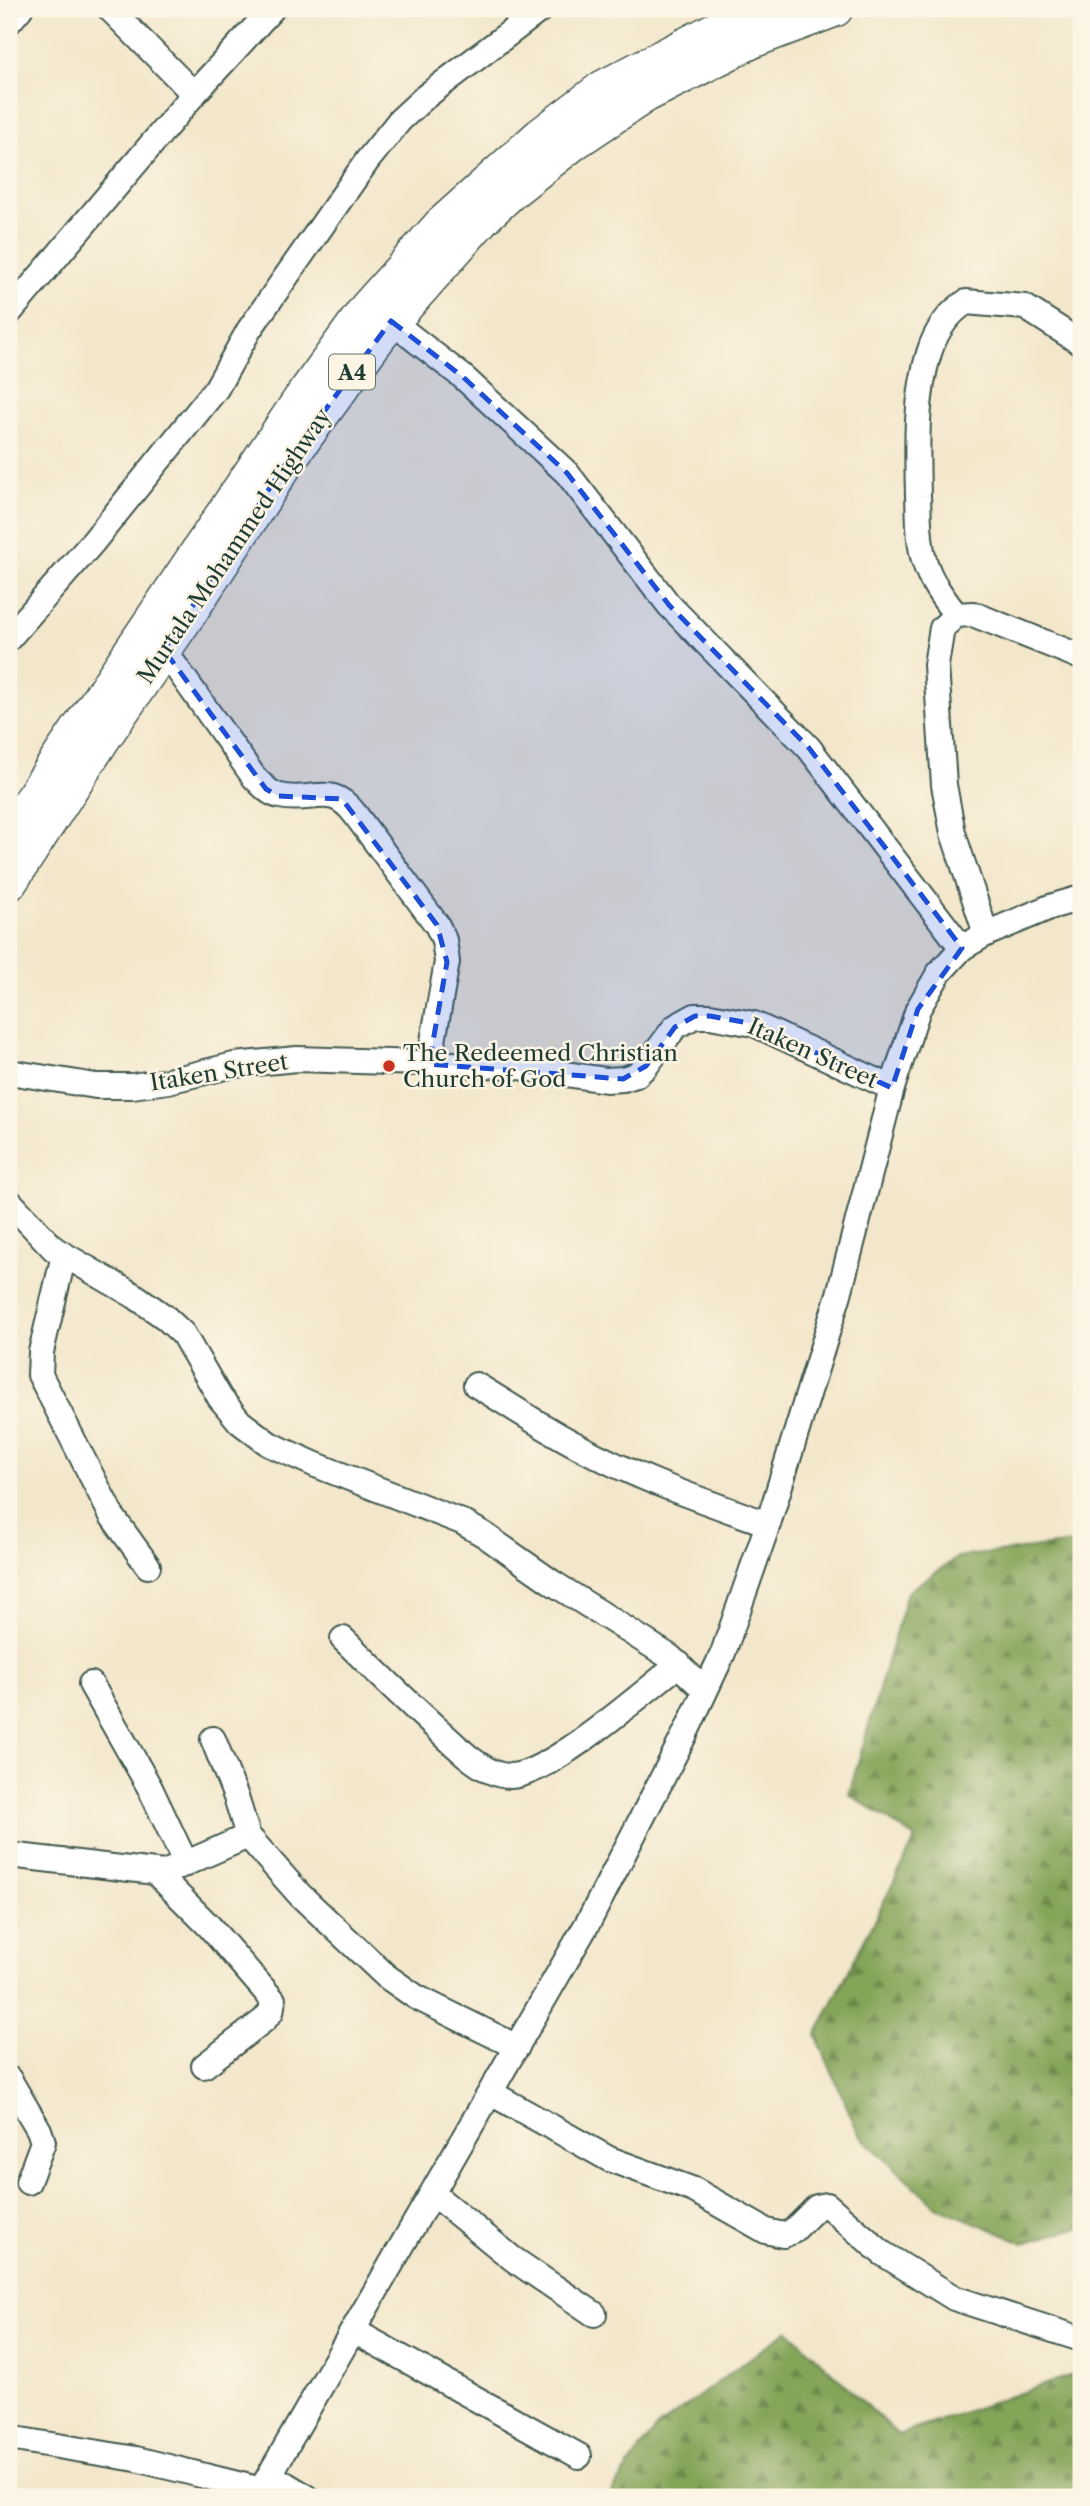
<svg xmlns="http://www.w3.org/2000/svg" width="1090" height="2506" font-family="'Libre Caslon Text',serif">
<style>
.forest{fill:url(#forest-firs);stroke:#527046;stroke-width:2}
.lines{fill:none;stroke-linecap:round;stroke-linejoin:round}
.minor-casing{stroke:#3f564b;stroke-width:28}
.highway-casing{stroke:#3f564b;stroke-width:38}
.minor{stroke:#fff;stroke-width:24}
.highway{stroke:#fff;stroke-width:35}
.marked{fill:#1d4ed8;fill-opacity:0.2;stroke:#1d4ed8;stroke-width:5;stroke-dasharray:14 9;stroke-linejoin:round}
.poi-dot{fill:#c8321e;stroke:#fcf5e5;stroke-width:2.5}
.labels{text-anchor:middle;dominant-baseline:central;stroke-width:5;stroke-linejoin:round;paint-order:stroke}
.shield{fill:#fcf5e5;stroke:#617469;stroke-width:2}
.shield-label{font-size:21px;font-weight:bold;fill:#1f3d34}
.street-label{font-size:23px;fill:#1f3d34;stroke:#fcf5e5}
.poi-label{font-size:23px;fill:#1f3d34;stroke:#fcf5e5;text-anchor:start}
</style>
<defs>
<pattern id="forest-firs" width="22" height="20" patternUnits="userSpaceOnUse" patternTransform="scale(1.75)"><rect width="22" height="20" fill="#84a458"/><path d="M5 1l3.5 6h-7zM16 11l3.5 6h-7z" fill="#6b874a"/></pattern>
</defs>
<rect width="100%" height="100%" fill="#fcf5e5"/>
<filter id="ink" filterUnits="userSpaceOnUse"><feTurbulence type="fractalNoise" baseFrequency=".0143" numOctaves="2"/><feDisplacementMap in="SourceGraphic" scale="14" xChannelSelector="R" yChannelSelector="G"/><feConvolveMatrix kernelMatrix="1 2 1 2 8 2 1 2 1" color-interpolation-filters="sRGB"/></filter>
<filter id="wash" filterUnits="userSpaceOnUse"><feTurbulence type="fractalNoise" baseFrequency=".00686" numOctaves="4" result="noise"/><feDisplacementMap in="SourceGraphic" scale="28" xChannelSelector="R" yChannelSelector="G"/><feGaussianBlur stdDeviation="1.57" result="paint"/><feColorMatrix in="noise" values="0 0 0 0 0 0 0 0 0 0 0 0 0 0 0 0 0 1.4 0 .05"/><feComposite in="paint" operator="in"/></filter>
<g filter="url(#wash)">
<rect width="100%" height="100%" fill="#f3e7cb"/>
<g class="forest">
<path d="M1081,1542v685l-57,16 -87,-36 -78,-72 -43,-100 100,-197 -67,-44 58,-202 51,-35z"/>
<path d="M788,2330l110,105 180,-62 3,1v123h-473l46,-67z"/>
</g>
</g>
<g filter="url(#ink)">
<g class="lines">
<defs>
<g id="minor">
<path d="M110,9l84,85"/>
<path d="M9,22l11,-13"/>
<path d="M9,313l185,-219 78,-85"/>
<path d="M391,321l72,56 104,96 102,132 140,143 153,200"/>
<path d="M956,615c-13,-17 -26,-34 -32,-55 -6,-21 -5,-42 -6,-64 -1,-47 -3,-98 11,-143 7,-22 18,-39 37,-51l59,5 56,36"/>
<path d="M9,638l84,-96 123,-153 33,-59 118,-169 33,-41 25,-23 116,-88"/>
<path d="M164,650l90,127c8,8 15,17 26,19 33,8 50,-15 75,18l82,111 7,15 3,22 -18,102"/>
<path d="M986,934l-33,-101 -9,-48 -8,-120 6,-37 14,-13 17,-1 108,43"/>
<path d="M9,1072l87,14h36l36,-5 66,-16 63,-6 215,7 94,14 17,-1 13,-4 10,-9 29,-39 20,-11h15l44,8 138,64"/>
<path d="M9,1201l45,48 81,47 31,22 17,16 37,64 20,24 29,22 47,21 146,57 21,12 70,49 117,74 35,33"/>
<path d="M64,1255l-23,97 -1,23 72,141 36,50"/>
<path d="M476,1385c34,20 67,43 102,61 60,33 126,55 190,78"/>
<path d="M343,1639c33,32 66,65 101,96 14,13 28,27 46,36 6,3 14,5 21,5 40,-2 134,-85 168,-112"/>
<path d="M91,1684l59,104 36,76"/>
<path d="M213,1739l23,58 12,39 52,59 86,81 30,21 101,50"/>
<path d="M9,1855l155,18 84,-37"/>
<path d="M157,1874l52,52 64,74 -2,12 -7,8 -60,46"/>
<path d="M9,2079l30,51 4,12 -15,40"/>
<path d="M491,2093l118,66 85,31 72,41 17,4 10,-4 24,-24 10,-2 55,48 72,45 127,41"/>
<path d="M433,2194l80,65 81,55"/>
<path d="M354,2331l225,125"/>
<path d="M9,2438l127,21 126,31"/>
<path d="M270,2475l37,22"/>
<path d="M257,2497l333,-578 96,-187 37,-79 45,-129 71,-230 53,-206 26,-79 21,-36 23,-25 24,-14 64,-27 31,-9"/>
</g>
<g id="highway">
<path d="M9,833l292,-434 66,-91 74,-83 99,-89 63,-48 141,-73 18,-6"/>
<path d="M9,883l94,-145 88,-128 97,-150 92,-125 102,-116 30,-28 61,-48 72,-48 108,-55 82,-31"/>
</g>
</defs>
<use href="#minor" class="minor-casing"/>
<use href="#highway" class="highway-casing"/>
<use href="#minor" class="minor"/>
<use href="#highway" class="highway"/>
</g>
</g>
<path class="marked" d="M391,321l72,56 104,96 102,132 140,143 153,200 -44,61 -26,79 -138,-64 -44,-8h-15l-20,11 -29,39 -23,13 -194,-15 18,-102 -10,-37 -95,-126 -64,-3 -12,-7 -102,-139 124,-190z"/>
<circle class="poi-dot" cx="389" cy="1066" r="7"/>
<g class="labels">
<rect class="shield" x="329" y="354.5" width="46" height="35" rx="5"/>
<g class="shield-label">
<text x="352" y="372">A4</text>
</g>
<g class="street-label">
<text transform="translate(234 546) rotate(-56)">Murtala Mohammed Highway</text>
<text transform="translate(813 1053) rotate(24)">Itaken Street</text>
<text transform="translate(219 1072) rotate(-9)">Itaken Street</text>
</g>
<g class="poi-label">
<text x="403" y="1053">The Redeemed Christian<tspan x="403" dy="26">Church of God</tspan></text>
</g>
</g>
<rect width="1090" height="2506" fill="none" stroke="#fcf5e5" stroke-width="35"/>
</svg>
